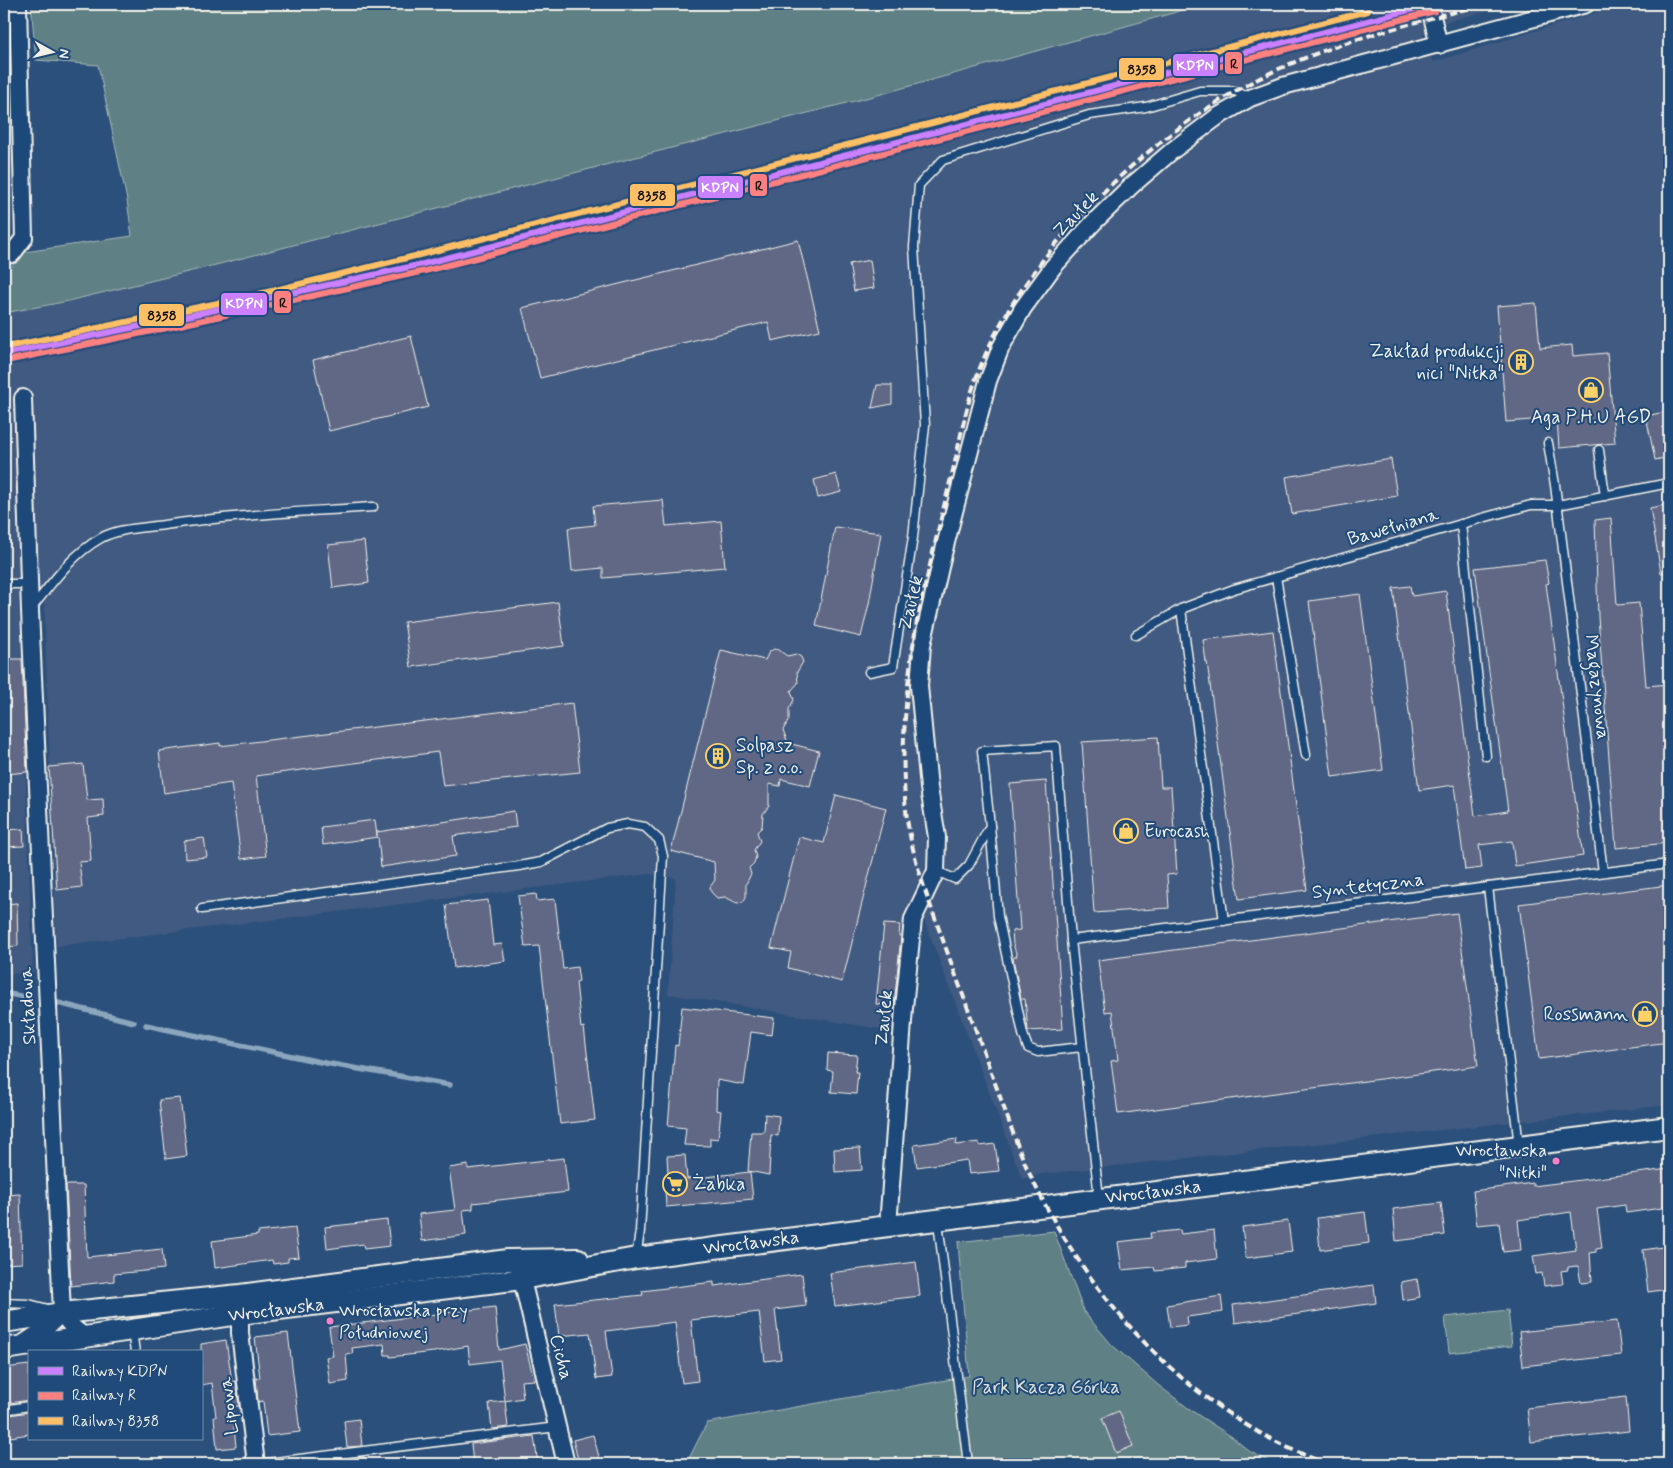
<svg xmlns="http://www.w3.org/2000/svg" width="1673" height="1468" font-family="Mynerve,sans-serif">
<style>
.built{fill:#405a81}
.green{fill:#5f8186;stroke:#aab9b7}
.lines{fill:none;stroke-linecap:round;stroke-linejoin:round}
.stream{stroke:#8ba6bd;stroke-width:5.5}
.building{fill:#616886;stroke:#f4f1e8}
.service-casing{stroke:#f4f1e8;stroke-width:11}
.minor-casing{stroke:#f4f1e8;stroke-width:20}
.tertiary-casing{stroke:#f4f1e8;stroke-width:24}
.service{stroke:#1f4a7a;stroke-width:8}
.minor{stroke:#1f4a7a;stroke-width:16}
.tertiary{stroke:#1f4a7a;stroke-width:20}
.rail{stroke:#f4f1e8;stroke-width:4;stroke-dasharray:8 4;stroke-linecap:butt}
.rail-1-casing{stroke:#1f4a7a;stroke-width:10}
.rail-2-casing{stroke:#1f4a7a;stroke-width:10}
.rail-3-casing{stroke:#1f4a7a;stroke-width:10}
.rail-1{stroke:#ca80ff;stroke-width:6}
.rail-2{stroke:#ff8080;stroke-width:6}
.rail-3{stroke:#ffbf66;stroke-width:6}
.bus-dot{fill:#ff80c5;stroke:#1f4a7a;stroke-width:2}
.labels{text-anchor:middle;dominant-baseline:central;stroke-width:4;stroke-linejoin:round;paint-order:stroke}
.bus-label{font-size:18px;fill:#f4f1e8;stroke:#1f4a7a;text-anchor:end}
.street-label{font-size:19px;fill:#f4f1e8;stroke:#1f4a7a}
.poi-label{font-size:19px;fill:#f4f1e8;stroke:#1f4a7a;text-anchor:start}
.park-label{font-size:19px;fill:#dee0d9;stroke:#1f4a7a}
.line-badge{stroke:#1f4a7a;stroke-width:2}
.badge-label{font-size:14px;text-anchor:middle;font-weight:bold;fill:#fff}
.pale-badge-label{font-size:14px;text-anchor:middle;font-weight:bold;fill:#111}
</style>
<rect width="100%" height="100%" fill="#2c507c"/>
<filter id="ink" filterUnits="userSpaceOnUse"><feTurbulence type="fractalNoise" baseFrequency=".02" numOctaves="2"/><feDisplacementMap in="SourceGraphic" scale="10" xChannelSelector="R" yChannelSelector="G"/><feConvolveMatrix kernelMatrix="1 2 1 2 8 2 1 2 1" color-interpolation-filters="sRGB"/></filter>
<g filter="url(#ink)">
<path class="built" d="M1199,4h316l-85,22 -7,9 10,27 192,-58h44v1101l-626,69 -21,5 -99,-262 -12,117 -243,-40 8,-116 -27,-4 -593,72 -12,-349 -25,1 14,375 -29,1v-661l60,-11 810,-206 299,-83z"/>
<g class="green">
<path d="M31,4h1168l-26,9 -299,83 -674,173 -136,33 -60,11v-43l5,-1 16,-17 107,-16 -5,-36 -29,-135 -62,-5z"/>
<path d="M1054,1231l30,81 28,33 46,40 34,26 40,26 17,14 25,13h-588l21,-41 262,-47 -11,-134z"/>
<path d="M1508,1310l4,36 -63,7 -4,-36z"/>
</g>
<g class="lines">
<g class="stream">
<path d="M4,993l21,4"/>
<path d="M58,1003l76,19"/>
<path d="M146,1025l179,38 125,22"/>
</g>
</g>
<g class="building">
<path d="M798,240l22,90 -48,11 -4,-19 -228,56 -18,-70z"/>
<path d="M870,260l4,28 -20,3 -5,-27z"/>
<path d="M1536,303l4,45 32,-3 1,11 34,-3 8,90 -56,5 -2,-30 -51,4 -9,-116z"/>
<path d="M411,336l17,71 -99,24 -16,-71z"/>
<path d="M877,385h15v19l-20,4z"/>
<path d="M1669,411v46l-14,3 -9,-44z"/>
<path d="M1391,459l6,37 -105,18 -6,-37z"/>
<path d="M836,474l5,18 -23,6 -4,-18z"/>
<path d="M663,500l3,26 55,-5 4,46 -122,11v-10l-31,3 -4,-43 27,-3 -2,-19z"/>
<path d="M1669,504v68l-8,1 -11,-65z"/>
<path d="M1611,518l6,87 22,-2 7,83 23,-2v159l-53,5 -18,-231 -3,-97z"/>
<path d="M835,527l46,6 -12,71 -8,33 -45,-11z"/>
<path d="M364,541l5,42 -36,5 -5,-43z"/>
<path d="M1545,560l4,23 -3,1 37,272 -68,10 -3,-25 -33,4 3,23 -17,2 -11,-85 -35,5 -26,-202 17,-2 2,10 34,-5 29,225 33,-5 -33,-243z"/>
<path d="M1360,594l23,176 -51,7 -23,-176z"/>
<path d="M558,602l6,44 -153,21 -7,-45z"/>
<path d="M1273,631l34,259 -68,9 -32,-237h-1l-3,-22z"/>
<path d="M774,649l5,1 8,6 9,-2 5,3 2,5 -6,10 1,11 -7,8 3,9 -5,9v11l-6,10 5,13 31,8 -9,35 -29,-7 -1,7 -11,-2v22l-6,8 -1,13 -5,5 3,9 -6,9 2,7 -2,6 -5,5 2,6 -5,10v13l-3,5 -6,1 -12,-6 -8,1 -6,-6 -1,-5 5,-7 -1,-18 -43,-11 50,-201 44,10 4,-8z"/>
<path d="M4,659h18l5,113 -21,2z"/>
<path d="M572,703l8,69 -137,14 -5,-34 -182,24 10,80 -25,3 -10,-76 -67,10 -5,-42 61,-8v3z"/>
<path d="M1158,737l3,50h10l6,87 -10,1 2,33 -75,5 -12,-171z"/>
<path d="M83,764l4,36 16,-1 1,17 -16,2 3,43 -12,1 3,25 -25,3 -8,-123z"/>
<path d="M1046,781l17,248 -35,2 -3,-32h-4l-8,-41 4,-2 -4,-12 -1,-13 8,-1 -10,-146z"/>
<path d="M836,795l50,13 -44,174 -54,-14 3,-16 -20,-4 28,-111 25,6z"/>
<path d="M514,811l2,16 -63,9 3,20 -75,11 -3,-30 -55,8 -2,-18 54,-7 2,16v-4z"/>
<path d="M23,829l1,17 -20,1v-17z"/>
<path d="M204,838l3,19 -22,2 -1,-18z"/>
<path d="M1669,885v157l-130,17 -20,-155z"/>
<path d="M536,894l1,7 18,-2 8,70 14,-2 2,14 -3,1 5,46 3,-1 11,93 -35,4 -21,-178 -14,1 -7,-51z"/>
<path d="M488,900l5,45 9,-1 3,17 -51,7 -8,-63z"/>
<path d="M17,903l1,43 -14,1v-43z"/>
<path d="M1457,913l21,153 -360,48 -7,-53 7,-1 -6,-49 -7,1 -7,-52z"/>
<path d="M884,924l16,1 -1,11h2l-7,70 -18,-2z"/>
<path d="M682,1007l92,11 -2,17 -21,-3 -7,53 -27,-5 -1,30 5,1 -3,28 -8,-1v8l-26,-1 2,-17 -18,-2 7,-81 3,1z"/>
<path d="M828,1053l29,2 -2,17h3l-2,22 -25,-2 2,-21 -6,-1z"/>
<path d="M180,1098l7,58 -21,3 -7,-59z"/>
<path d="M765,1114l14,2 -1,20 -7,-1 -2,40 -21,-4 3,-39h13z"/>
<path d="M957,1139l-1,6 23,-3 1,4 15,-2 4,27 -30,3 -2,-14 -50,7 -3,-22z"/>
<path d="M860,1148l2,22 -27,2 -1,-23z"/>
<path d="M685,1155l2,24 63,-7 3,27 -87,8 -1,-18 4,-1 -2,-32z"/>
<path d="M564,1158l4,34 -95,11v6l-10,1 3,25 -44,6 -3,-27 36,-4 -6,-42 19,-3v4z"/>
<path d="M1669,1169v38l-43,6 -1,-8 -28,4 5,39 -6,1v3l-6,1 2,29 -11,1 -3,-17 -10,1v3l-7,1 2,13 -19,2 -2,-13 -6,1 -3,-18 43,-6 -5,-38 -53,8 3,30 -18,2 -4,-29 -22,2 -4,-34 60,-8v3z"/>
<path d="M66,1185h18l3,72 75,-8 2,20 -50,5v7l-43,5z"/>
<path d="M20,1194l2,69 -18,1v-69z"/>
<path d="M1441,1203l4,32 -49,6 -3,-32z"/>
<path d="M1365,1212l4,31 -49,7 -3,-32z"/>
<path d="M387,1220l3,26 -26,3 -1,-5 -36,5 -2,-22z"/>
<path d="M1288,1221l4,31 -46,6 -4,-31z"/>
<path d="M295,1228l4,29 -11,1v4l-15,2 -1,-4 -57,8 -3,-27 46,-6v-3z"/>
<path d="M1180,1230l1,4 33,-4 3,29 -32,4v5l-30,3 -1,-4 -32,3 -4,-28 33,-4 -1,-5z"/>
<path d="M1669,1246v43l-21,3 -5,-42z"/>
<path d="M916,1262l4,34 -85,10 -5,-33z"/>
<path d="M802,1274l4,32 -31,4 6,49 -16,2 -6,-49 -68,8 7,61 -16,2 -7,-61 -69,9 6,46 -16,2 -6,-46 -31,3 -4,-32 88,-9 -1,-4 72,-9v4z"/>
<path d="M1417,1279l3,18 -17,3 -2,-18z"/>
<path d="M1374,1285l2,18 -141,20 -2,-18z"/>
<path d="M1221,1296l2,16 -36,5 1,8 -18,2 -3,-22z"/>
<path d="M495,1307l4,43 26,-6 9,36 -13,1 2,17 -18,3 -5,-41 -30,4 -2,-18 -34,6 -44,5v-2h-5l-1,-11 -32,4 1,5 -7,1 2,27 -18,3 -4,-27 7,-1 -4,-29z"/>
<path d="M1617,1321l4,34 -98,11 -4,-34z"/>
<path d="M288,1333l12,99 -33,4 -4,-35 -5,1 -2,-24h4l-5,-41z"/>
<path d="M226,1340l6,42 4,-1 3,25 -7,1 4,40 -19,2 -3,-32h2l-4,-34 -11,2v-41z"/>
<path d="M29,1365v35l-25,4v-36z"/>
<path d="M1626,1397l3,34 -98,11 -4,-34z"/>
<path d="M505,1401l3,26 -16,2 -3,-26z"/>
<path d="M1119,1411l14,35 -17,7 -14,-35z"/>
<path d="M29,1412v22l-25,4v-22z"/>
<path d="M359,1419l3,27 -15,1 -3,-26z"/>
<path d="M593,1435l8,29h-22l-6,-24z"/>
<path d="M534,1436l4,28h-65l-2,-20z"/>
<path d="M364,1457l1,7h-16l-1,-5z"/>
</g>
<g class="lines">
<defs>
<g id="service">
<path d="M1548,443l7,42 48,387"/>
<path d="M1599,450l6,46"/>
<path d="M1461,524l25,232"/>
<path d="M1276,577l30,178"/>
<path d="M4,584h25"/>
<path d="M31,609c20,-25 41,-55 70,-71 18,-10 43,-10 63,-13 69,-10 139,-13 209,-18"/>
<path d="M1181,609l43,312"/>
<path d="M1136,635l45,-26 53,-20 252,-72 45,-12h27l111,-22"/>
<path d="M869,672l24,-5 20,-130 12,-112 -11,-178 5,-62 24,-25 146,-45 57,-8 54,-16h35l15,7"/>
<path d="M990,826l8,90 25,118 5,14 10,4 44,-5"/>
<path d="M936,871l19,8 14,-14 21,-39 -8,-75 74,-5 15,194 28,258"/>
<path d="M1488,887l31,259"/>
<path d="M202,909l317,-43 22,-4 66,-34 21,-4 17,3 14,13 4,16 -23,375 -4,27"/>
<path d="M1071,940l598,-76"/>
<path d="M938,1222l30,242"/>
<path d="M4,1303l25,1 19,5"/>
<path d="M132,1331l3,21"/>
<path d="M4,1410l25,-4"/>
<path d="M259,1464l298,-37"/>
</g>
<g id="minor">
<path d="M1429,4l10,41"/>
<path d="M4,255l8,-1 12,-16 -6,-234"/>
<path d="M23,398l7,213 32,702c7,12 14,18 26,25"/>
<path d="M888,1226l16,-218 9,-89 23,-48 1,-34 -8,-49 -10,-102 3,-41 21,-91 45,-173 13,-34 22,-39 30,-41 41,-45 36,-35 43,-37 44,-33 33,-19 33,-12 303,-82"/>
<path d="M519,1267l47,197"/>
<path d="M240,1302v31l16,131"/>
<path d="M21,1345l24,-16 17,-16"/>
</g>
<g id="tertiary">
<path d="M4,1322l58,-9 178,-18 268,-35 70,-1"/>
<path d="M4,1349l235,-35 283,-35 114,-21 1033,-131"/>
</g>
</defs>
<use href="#service" class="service-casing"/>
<use href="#minor" class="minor-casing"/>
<use href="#tertiary" class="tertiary-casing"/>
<use href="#service" class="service"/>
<use href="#minor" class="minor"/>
<use href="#tertiary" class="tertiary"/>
<path class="rail" d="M1327,1464c-131,-48 -230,-155 -291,-277 -18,-35 -29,-73 -43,-109 -22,-62 -45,-123 -67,-185 -8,-24 -15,-48 -19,-74 -8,-65 -1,-133 10,-198 12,-52 24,-104 37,-155 7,-31 13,-64 24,-93 46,-124 183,-252 303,-305 65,-29 135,-46 204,-64"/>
<defs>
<path id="rail-1" d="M4,354l161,-33 258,-57 1010,-260"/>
<path id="rail-2" d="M6,361l161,-33 258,-57 1010,-260"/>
<path id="rail-3" d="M6,347l236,-49 177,-43 949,-244"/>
</defs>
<use href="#rail-1" class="rail-1-casing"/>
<use href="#rail-2" class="rail-2-casing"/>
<use href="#rail-3" class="rail-3-casing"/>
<use href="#rail-1" class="rail-1"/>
<use href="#rail-2" class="rail-2"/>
<use href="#rail-3" class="rail-3"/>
</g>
</g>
<defs>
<symbol id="building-ring" viewBox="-11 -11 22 22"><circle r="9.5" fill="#1f4a7a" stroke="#ffd166" stroke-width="1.5"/><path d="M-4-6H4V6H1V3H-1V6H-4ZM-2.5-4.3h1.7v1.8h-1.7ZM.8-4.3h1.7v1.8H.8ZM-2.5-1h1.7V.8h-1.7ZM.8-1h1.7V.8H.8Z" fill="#ffd166"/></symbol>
<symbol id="shop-ring" viewBox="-11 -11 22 22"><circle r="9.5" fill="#1f4a7a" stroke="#ffd166" stroke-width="1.5"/><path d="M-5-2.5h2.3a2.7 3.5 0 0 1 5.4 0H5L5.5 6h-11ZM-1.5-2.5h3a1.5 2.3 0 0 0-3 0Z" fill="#ffd166"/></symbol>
<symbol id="supermarket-ring" viewBox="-11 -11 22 22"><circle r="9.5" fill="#1f4a7a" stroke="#ffd166" stroke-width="1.5"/><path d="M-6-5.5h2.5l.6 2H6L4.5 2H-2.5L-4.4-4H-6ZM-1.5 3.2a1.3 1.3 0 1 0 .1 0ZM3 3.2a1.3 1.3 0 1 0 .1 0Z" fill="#ffd166"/></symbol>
</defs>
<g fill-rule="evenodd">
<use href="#building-ring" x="1507" y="348" width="28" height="28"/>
<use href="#shop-ring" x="1577" y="376" width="28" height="28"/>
<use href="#building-ring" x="704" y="742" width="28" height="28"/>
<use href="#shop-ring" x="1112" y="817" width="28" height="28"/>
<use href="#shop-ring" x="1631" y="1000" width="28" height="28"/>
<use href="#supermarket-ring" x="661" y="1170" width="28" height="28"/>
</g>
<g class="bus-dot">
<circle cx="1556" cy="1161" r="4.5"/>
<circle cx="330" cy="1321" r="4.5"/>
</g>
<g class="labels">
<g class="bus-label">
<text x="1547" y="1151">Wrocławska<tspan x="1547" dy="22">"Nitki"</tspan></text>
<text x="339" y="1311" text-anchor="start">Wrocławska przy<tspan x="339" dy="22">Południowej</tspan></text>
</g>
<g class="street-label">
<text transform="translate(1076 214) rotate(-46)">Zaułek</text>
<text transform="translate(1393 527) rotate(-16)">Bawełniana</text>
<text transform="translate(911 603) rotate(-77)">Zaułek</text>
<text transform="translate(1597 687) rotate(83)">Magazynowa</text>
<text transform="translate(1368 886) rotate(-7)">Syntetyczna</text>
<text transform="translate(28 1006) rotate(-93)">Składowa</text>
<text transform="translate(884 1018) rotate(-85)">Zaułek</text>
<text transform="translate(1153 1192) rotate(-7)">Wrocławska</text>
<text transform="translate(751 1243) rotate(-7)">Wrocławska</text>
<text transform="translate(276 1310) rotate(-7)">Wrocławska</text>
<text transform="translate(561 1357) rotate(76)">Cicha</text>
<text transform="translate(229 1406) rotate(-97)">Lipowa</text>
</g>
<g class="poi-label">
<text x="1504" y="351" text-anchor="end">Zakład produkcji<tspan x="1504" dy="22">nici "Nitka"</tspan></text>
<text x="1591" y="417" text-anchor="middle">Aga P.H.U AGD</text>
<text x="736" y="745">Solpasz<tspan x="736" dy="22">Sp. z o.o.</tspan></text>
<text x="1144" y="831">Eurocash</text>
<text x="1628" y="1014" text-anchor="end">Rossmann</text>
<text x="692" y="1184">Żabka</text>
</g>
<g class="park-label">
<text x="1046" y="1387">Park Kacza Górka</text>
</g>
</g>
<g class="line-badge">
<rect x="1224" y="51" width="19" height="24" rx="5" fill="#ff8080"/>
<rect x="1172" y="53" width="47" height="24" rx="5" fill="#ca80ff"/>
<rect x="1118" y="57" width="47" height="24" rx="5" fill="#ffbf66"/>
<rect x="749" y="173" width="19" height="24" rx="5" fill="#ff8080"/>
<rect x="697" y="175" width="47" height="24" rx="5" fill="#ca80ff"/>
<rect x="629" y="183" width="47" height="24" rx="5" fill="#ffbf66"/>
<rect x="273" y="290" width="19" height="24" rx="5" fill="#ff8080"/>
<rect x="220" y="292" width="48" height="24" rx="5" fill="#ca80ff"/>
<rect x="138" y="303" width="47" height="24" rx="5" fill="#ffbf66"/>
</g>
<g class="badge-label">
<text x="1195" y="70">KDPN</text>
<text x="720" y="192">KDPN</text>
<text x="244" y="308">KDPN</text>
</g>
<g class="pale-badge-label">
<text x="1234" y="68">R</text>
<text x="1142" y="74">8358</text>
<text x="759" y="190">R</text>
<text x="652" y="200">8358</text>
<text x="283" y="307">R</text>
<text x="162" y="320">8358</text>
</g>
<rect width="1673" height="1468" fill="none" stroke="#1f4a7a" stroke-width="20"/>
<rect x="10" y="10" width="1653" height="1448" fill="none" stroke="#f4f1e8" stroke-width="2" filter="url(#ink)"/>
<rect x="28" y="1350" width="175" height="90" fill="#1f4a7a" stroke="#748da6"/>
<rect x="38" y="1367" width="25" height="8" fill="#ca80ff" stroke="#748da6"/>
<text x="72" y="1376" font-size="15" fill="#f4f1e8">Railway KDPN</text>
<rect x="38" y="1392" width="25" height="8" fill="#ff8080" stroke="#748da6"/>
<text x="72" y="1400" font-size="15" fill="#f4f1e8">Railway R</text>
<rect x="38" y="1417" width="25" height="8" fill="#ffbf66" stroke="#748da6"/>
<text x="72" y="1426" font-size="15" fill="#f4f1e8">Railway 8358</text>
<g transform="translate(52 52) rotate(98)" stroke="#1f4a7a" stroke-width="4" paint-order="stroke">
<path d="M0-4L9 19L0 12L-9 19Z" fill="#f4f1e8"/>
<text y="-8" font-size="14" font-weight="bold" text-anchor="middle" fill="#f4f1e8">N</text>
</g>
</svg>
